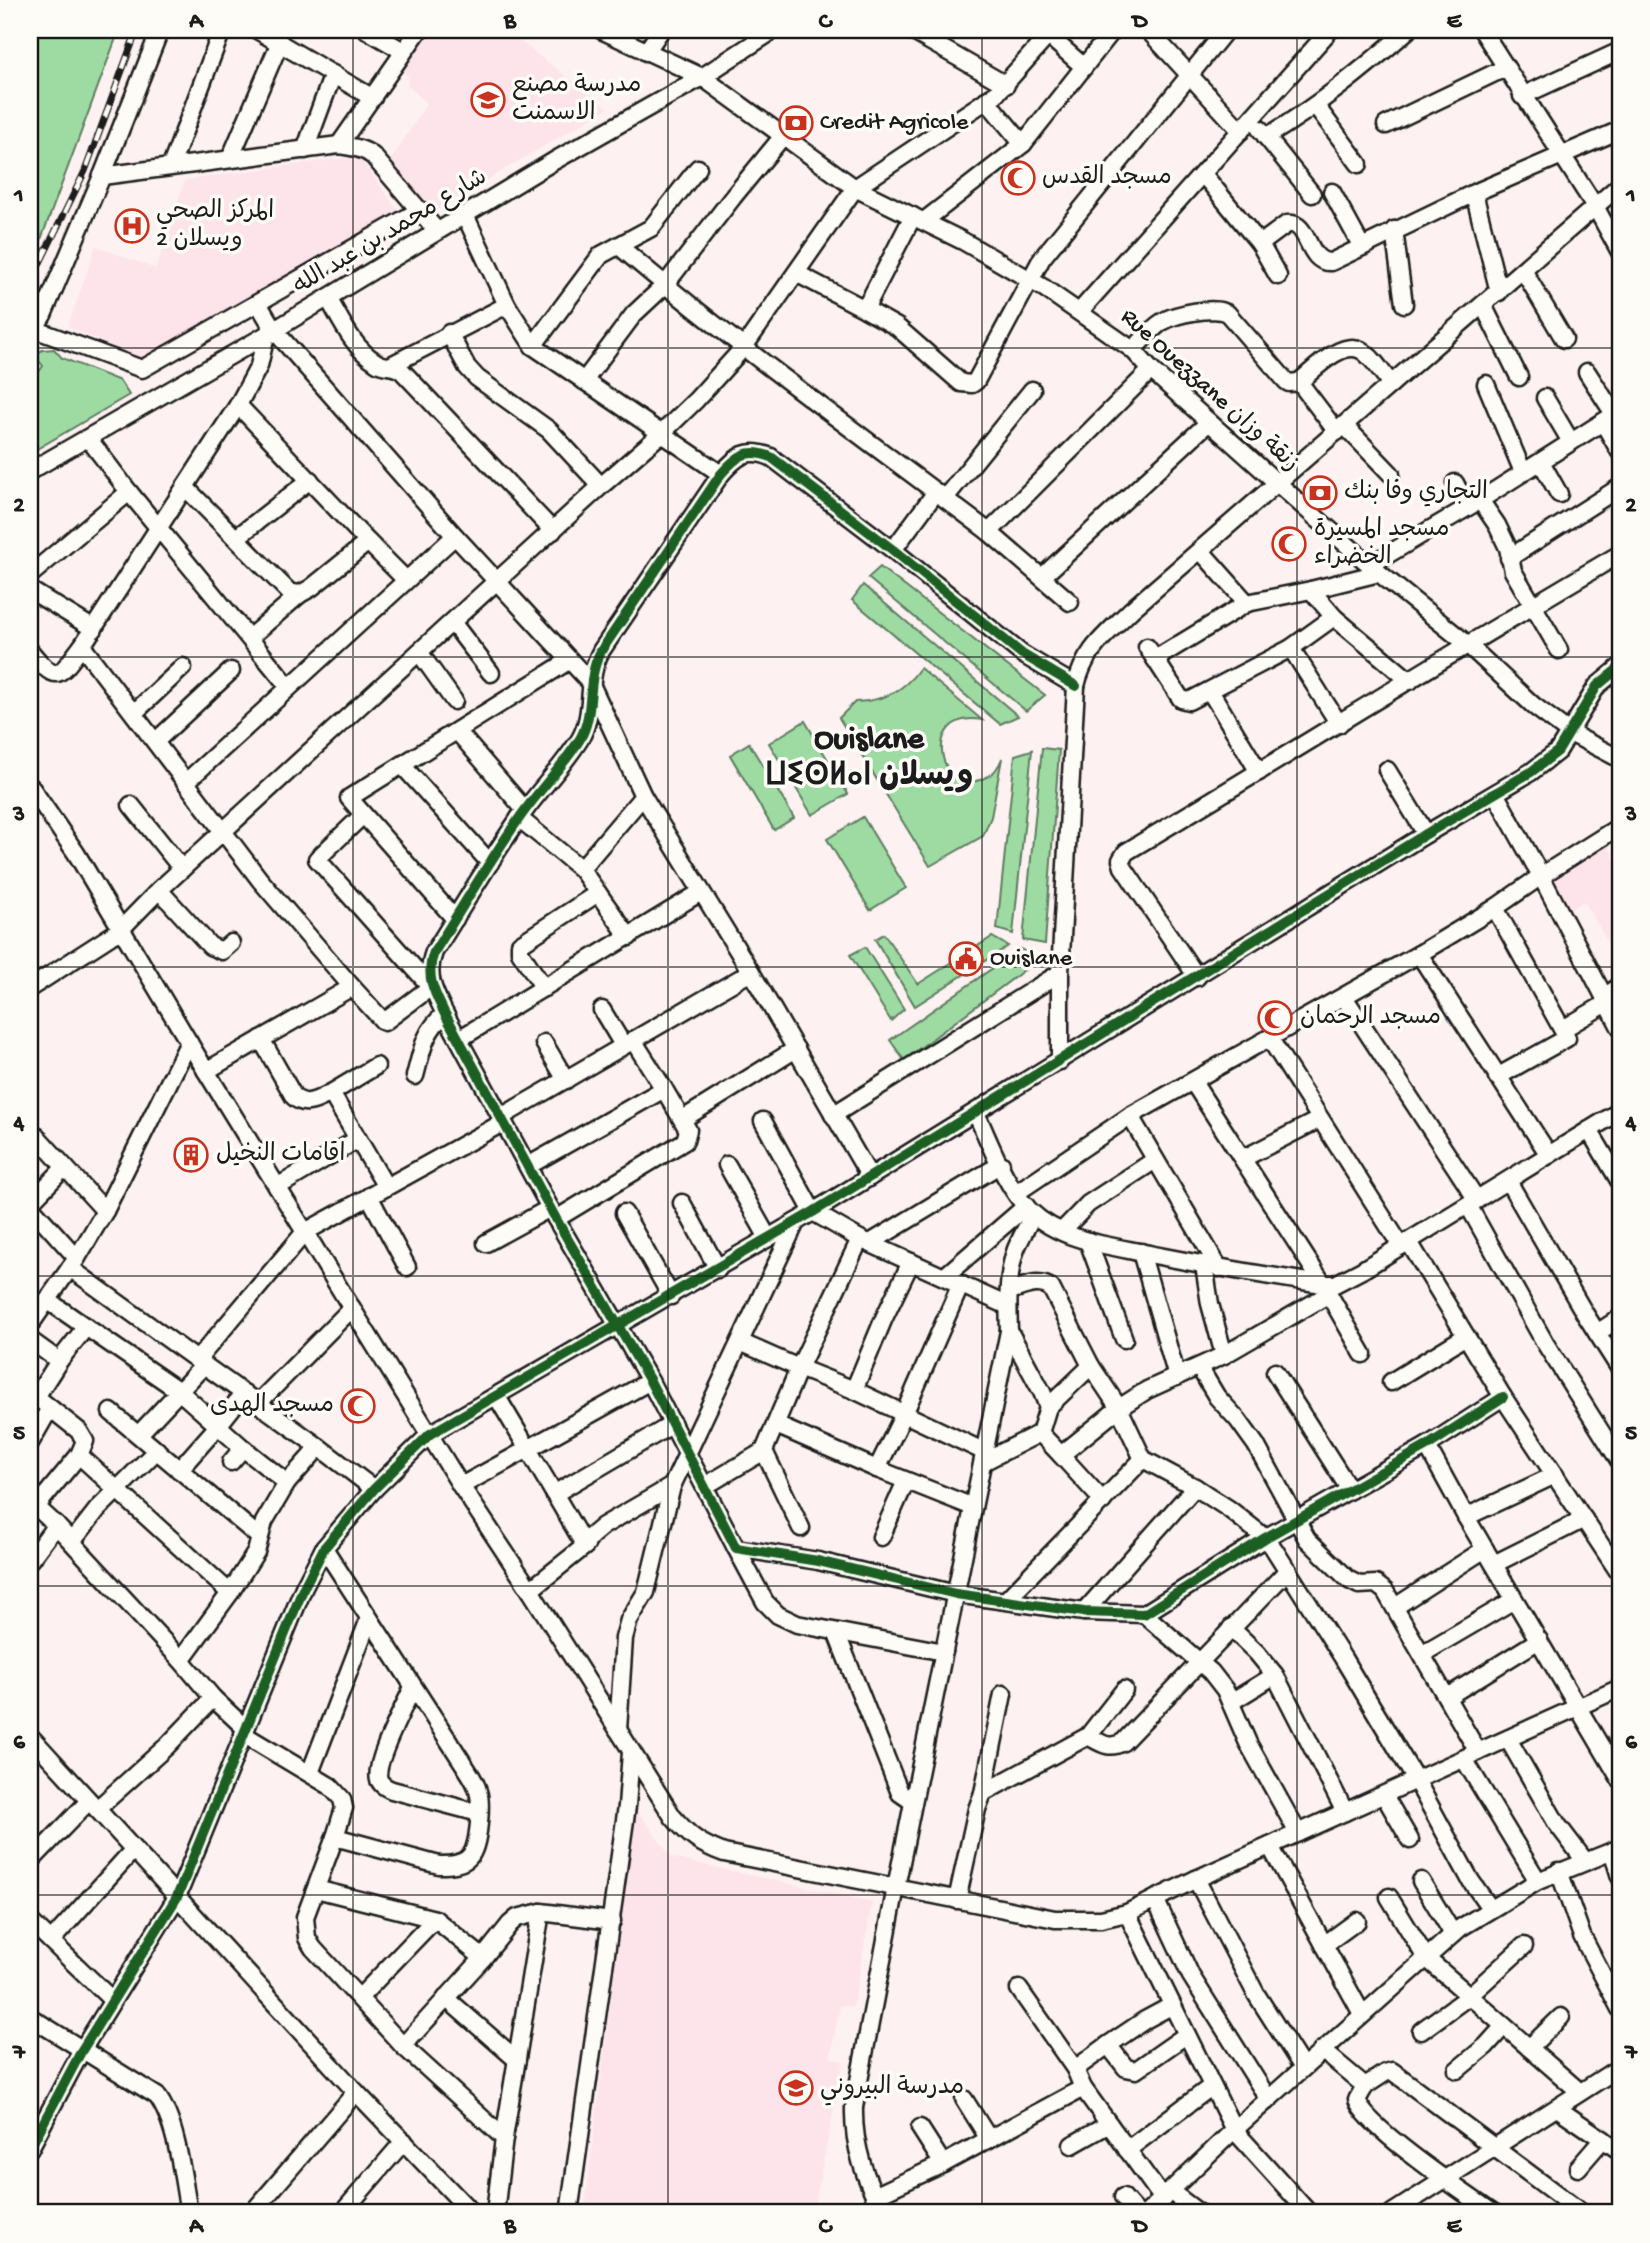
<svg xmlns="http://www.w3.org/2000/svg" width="1650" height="2243" font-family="'Gochi Hand','Playpen Sans Arabic','Noto Sans Tifinagh',sans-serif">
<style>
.built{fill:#fde3ea}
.green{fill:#9edba3;stroke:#5d7c60;stroke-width:2}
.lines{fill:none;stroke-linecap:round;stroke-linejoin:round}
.minor-casing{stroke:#1c1c1c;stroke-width:21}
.minor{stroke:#fdfcf7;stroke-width:16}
.rail-casing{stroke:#1c1c1c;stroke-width:7}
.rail{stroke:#fdfcf7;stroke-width:4.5;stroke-dasharray:13;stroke-linecap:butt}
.cycleway-casing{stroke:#fdfcf7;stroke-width:15}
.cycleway{stroke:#1b5e20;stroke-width:10}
.grid{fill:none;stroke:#1c1c1c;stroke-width:2;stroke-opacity:0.55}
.labels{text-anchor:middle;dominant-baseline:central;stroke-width:7;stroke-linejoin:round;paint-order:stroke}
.poi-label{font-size:24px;fill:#1c1c1c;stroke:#fdfcf7;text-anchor:start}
.street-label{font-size:24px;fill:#1c1c1c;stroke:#fdfcf7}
.district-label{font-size:32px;font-weight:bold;fill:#1c1c1c;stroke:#fdfcf7}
.neatline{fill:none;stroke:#1c1c1c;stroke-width:2.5}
.grid-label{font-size:23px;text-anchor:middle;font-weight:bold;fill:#1c1c1c}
</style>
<rect width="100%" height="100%" fill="#fdf1f1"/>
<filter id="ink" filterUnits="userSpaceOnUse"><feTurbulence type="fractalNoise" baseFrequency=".0143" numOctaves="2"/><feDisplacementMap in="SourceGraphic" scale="14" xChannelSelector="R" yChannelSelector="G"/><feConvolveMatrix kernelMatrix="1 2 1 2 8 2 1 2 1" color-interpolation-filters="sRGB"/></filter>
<g filter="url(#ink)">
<g class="built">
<path d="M430,30h75l103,78 -177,105 -41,-51 37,-59 -20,-19 2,-8 -9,-5z"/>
<path d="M352,157l11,5 35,49 -244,142 -15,4 -71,-30 28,-81 60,23 29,-89z"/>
<path d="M1608,846l9,16 3,-2v96l-3,2 -33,-57 -17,10 -17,-34z"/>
<path d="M635,1808l37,50 200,44 -19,105 -13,-2 -10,52 13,5 -30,151h-229z"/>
</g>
<g class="green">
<path d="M30,30h89l-89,239z"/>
<path d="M54,349l8,9 58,23 9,14 -99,58v-69l13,-18 -8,-10 7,-6z"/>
<path d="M880,567l165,128 -19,16 -158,-133z"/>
<path d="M863,585l155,131 -18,8 -148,-124z"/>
<path d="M920,668l62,52c-62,-11 -45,80 3,58 9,-4 14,-11 17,-20l-11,59 -8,19 -53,30 -91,-148 16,-16c28,-1 48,-10 65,-34z"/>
<path d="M805,721l43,73 -36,21 -43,-72z"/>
<path d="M749,743l45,75 -20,12 -44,-75z"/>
<path d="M1042,748l17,2 -14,194 -22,-4z"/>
<path d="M1032,750l-19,184 -16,-5 18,-174z"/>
<path d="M863,817l43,71 -36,22 -43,-71z"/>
<path d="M884,934l34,50 74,-47 16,9 -93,60 -40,-67z"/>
<path d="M865,947l39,62 -13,12 -41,-66z"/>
<path d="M1020,949l19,10 -135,101 -14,-20z"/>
</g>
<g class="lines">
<defs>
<g id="minor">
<path d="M257,30l116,68"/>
<path d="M367,30l36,21"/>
<path d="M601,30l101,47 153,111 108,53 81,47 89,62 18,20 162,145 66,58 88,71 67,62 36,27 50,26"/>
<path d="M910,30l96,55"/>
<path d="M1042,30l42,37"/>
<path d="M1148,30l93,101"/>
<path d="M1482,30l114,178 24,44"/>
<path d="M646,52l15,-22"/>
<path d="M1522,96l98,-45"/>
<path d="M986,100l37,44"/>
<path d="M1316,106l43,58"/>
<path d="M1386,125l119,-57"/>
<path d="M1260,129l52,65"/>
<path d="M1266,137c52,-31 97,-68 142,-107"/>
<path d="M339,145l80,-115"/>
<path d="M305,150l28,-76"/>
<path d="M230,159l50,-117"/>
<path d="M171,166l51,-136"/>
<path d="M1203,174l57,70"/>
<path d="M102,176l237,-31c13,2 24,3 34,11l64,75"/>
<path d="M1332,192l30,55"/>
<path d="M1474,193l25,99"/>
<path d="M465,215l42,90 26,41 188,128"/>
<path d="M924,221l99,-77 90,-114"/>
<path d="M1394,230l10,74"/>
<path d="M619,246c118,101 246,192 370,286"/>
<path d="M1523,270l41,69"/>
<path d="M796,273l69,36 48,-93"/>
<path d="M1278,276l-18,-32 27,-20c23,-4 19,40 44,38l143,-69 146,-63"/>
<path d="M328,298c13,22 25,50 48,64 8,6 17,2 26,9l151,160"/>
<path d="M258,303l16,27 181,206 135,146 53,114 108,176 119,205"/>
<path d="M1483,305l36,72"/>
<path d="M865,309l32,18 64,56 11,1 4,-3 66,-123 184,-228"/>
<path d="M1080,311l250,-281"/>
<path d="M34,329l108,40 278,-159"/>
<path d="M449,333l18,34 10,11 72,52 52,56"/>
<path d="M30,336l13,-21 59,-139 58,-146"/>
<path d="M533,346l68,-91 50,-27 47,-60"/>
<path d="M1133,350c9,-9 18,-21 29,-28 12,-8 55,-17 66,-8l58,67 3,2 10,-1"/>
<path d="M391,365l116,-60"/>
<path d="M1587,372l27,42"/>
<path d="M584,381l50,-67 31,-29 68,-88 50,-61"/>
<path d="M1486,384l37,88"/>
<path d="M1545,398l26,44"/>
<path d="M238,405l130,137 38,38"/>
<path d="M1603,422l17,30"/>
<path d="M1344,425l47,49"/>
<path d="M1337,432l-38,-50c15,-12 42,-42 62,-32 12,7 22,24 30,34"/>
<path d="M88,438l41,54 160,195"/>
<path d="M1541,462l18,32"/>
<path d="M30,471l236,-136 288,-174 148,-84 72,-47"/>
<path d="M1455,483l12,24"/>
<path d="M185,487l104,105 11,2 11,-6 57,-46"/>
<path d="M945,498l87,-108"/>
<path d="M1480,500l17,25 11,23 5,23 46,79"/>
<path d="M236,538l74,-58"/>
<path d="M893,550l43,-58"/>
<path d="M1509,558l111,-71"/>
<path d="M1370,565l110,-65 140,-89"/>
<path d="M1379,573l-68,17 23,27 76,64"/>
<path d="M30,575l99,-83"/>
<path d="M1042,577l167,-155"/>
<path d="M30,590l64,39"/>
<path d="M1070,602l-81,-70 162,-162"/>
<path d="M1247,603l64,-13"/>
<path d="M452,622l39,51"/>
<path d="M249,638l51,-44"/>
<path d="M82,646l178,234 92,107"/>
<path d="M1147,647l8,12 92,-56 -47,-53"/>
<path d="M1291,648l48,76"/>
<path d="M30,651c28,34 28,26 52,-5l156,-241 21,-39 7,-31"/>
<path d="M419,652l35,49"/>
<path d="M1155,659l26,40 8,2 102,-53 43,-31"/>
<path d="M1076,686l-54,-32 -129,-104 -122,-93c-24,-10 -34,-1 -50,17l-120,177c-16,29 -5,60 -21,88 -18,29 -43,53 -62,81 -30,43 -56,88 -84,132 -9,24 0,40 11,62l111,205 94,162 86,167 82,13 138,33 128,18 60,2 121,-76 162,-92 76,-49"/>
<path d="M1210,691l49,81"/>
<path d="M134,713l49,-46"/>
<path d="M457,731l68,79"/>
<path d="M156,741l75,-70"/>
<path d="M402,765l88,98"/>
<path d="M1387,770l39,64"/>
<path d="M186,782l269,-246"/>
<path d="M30,786l46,67 130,218 255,415 69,104 143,227c17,20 27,27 51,36l331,66h46l26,-6 69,-34 424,-191"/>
<path d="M1496,795l45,81 79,151"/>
<path d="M131,805l51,64"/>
<path d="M519,818l62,51"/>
<path d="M159,890l51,56 12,5 9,-8"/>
<path d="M1495,908l72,130 -70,39"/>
<path d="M455,919l-106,-121 221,-138"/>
<path d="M629,937l-48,-68 62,-73"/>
<path d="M1419,954l130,201"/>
<path d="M1197,977l-74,-110 -2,-7 5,-8c165,-99 328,-201 494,-298"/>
<path d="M30,988l90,-58 39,-40 170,-156 272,-248 61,-53 34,-33 48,-53 111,-159 141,-94 57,-64"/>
<path d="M544,988l-24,-36v-8l78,-51"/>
<path d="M1344,997l133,203"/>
<path d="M1604,997l16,-11"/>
<path d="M602,1010l21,35"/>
<path d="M1563,1029l44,-26"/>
<path d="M261,1039l33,58c12,11 24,2 37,-4"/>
<path d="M459,1039l242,-147"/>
<path d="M1270,1039l131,207"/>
<path d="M544,1043l22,37"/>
<path d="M1060,1061v-88l16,-287c8,-36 30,-51 55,-76l489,-425"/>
<path d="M376,1066l-45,27 55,94"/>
<path d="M206,1071l146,-84 32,35 47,-35 -114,-128 46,-44"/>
<path d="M415,1076c7,-25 9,-45 30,-62"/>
<path d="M1193,1082l130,202 40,70"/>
<path d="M976,1113c15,32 29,73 54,98 32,31 83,35 124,44 56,11 112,21 169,29h12l27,-14 258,-159"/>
<path d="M833,1115l227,-142"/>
<path d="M1130,1116l89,152"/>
<path d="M501,1117l250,-145"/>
<path d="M683,1119l113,-70"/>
<path d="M763,1121l50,91 47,27 148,67"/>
<path d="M30,1129l75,82 -28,47 -47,67"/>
<path d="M1589,1130l31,52"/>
<path d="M1244,1158l76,-39"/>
<path d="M727,1165l41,73"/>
<path d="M528,1166l136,-77 -31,-49"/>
<path d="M1508,1181l77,133 35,55"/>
<path d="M277,1187l81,-48"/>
<path d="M1016,1193l114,-77 289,-162 76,-46 46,-32 79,-50"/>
<path d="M369,1196l38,71"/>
<path d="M30,1203l35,-36"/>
<path d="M682,1203l36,66"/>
<path d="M1468,1205l77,138 75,119"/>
<path d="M30,1206l47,52"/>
<path d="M105,1211l84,-169"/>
<path d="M624,1213l47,83"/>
<path d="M556,1219l129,-78 3,-11 -24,-41"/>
<path d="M1062,1231l26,-27 67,-44"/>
<path d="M1088,1241l36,98"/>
<path d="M1409,1242l94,155 117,177"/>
<path d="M486,1243l64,-35"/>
<path d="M870,1243l131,-79"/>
<path d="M1141,1252l36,125"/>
<path d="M911,1262l-27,56 -30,72 131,62"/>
<path d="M1204,1265l6,39 14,51"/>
<path d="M70,1268l134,97"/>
<path d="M945,1276l81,-70"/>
<path d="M961,1284l-57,130 -27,55 96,38"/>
<path d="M1010,1291c13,-4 29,-12 41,-3l40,78"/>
<path d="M86,1327l93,64 64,57 44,35"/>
<path d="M1009,1331l33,61 6,15 -8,26 21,22 58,-47 28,-18 77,-35 105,-61"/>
<path d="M1597,1333l23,-15"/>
<path d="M30,1340l29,21"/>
<path d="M197,1360l108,-128 199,-110"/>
<path d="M1199,1367l18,30 21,23 18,25 51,94 42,41 10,5 17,-1 9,7 93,161"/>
<path d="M1275,1372l75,118"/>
<path d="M1391,1382l75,-46"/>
<path d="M854,1390l-55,-22 61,-129"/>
<path d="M30,1392l49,39 6,10 -6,14 -43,52"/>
<path d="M36,1397l23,-36 27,-34 -39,-27"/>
<path d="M258,1403l94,-95"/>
<path d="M1048,1407l43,-41 28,42 24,51 52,28 34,22 29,23 16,17 69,109 73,122 55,101 19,27"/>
<path d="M111,1412l147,124"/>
<path d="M776,1425l101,44"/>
<path d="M139,1434l65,-69 115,82"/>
<path d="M30,1443l20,-35"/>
<path d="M1427,1446l39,71 154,262"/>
<path d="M764,1451l37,77"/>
<path d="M79,1455l151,138"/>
<path d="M1061,1455l42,46"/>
<path d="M231,1462l12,-14"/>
<path d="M983,1462l57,-29"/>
<path d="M179,1470l38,-43 27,-34"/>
<path d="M461,1486l67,-37 -31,-52"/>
<path d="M705,1486l59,-35 35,-83 -59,-26"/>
<path d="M554,1494l119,-70"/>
<path d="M1466,1517l89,-42"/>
<path d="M56,1525l125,135 32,38 -46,48 -70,63"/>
<path d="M881,1537l25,-56"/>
<path d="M72,1542l25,-32 60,-60"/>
<path d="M585,1546l-57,-97 122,-68"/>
<path d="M324,1548l141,218c5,8 11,16 13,25 4,12 1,55 -8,65 -7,9 -21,9 -31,9l-104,-28"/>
<path d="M736,1548l29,54 13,13 19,9 147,28"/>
<path d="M30,1560l26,-35 -25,-23"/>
<path d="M1494,1564l90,-45"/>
<path d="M530,1590l55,-44 6,-10 12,-10 69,-40"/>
<path d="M1006,1600l137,-141"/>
<path d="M1395,1607l90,-58"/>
<path d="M1084,1612l111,-125"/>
<path d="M1144,1614l67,58 14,18 23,53 50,90"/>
<path d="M1231,1628l26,25 18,22 -44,27"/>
<path d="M836,1632l64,161 13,9"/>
<path d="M1422,1654l92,-54"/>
<path d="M181,1660l49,-67 26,-41 8,-30 23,-39 32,-36 55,42"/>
<path d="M1275,1675l70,137"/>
<path d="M413,1687c-8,18 -40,77 -34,93 3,6 8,8 13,10l87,23"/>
<path d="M1003,1694l-20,99 105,-57c13,7 21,14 35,6l165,-172"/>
<path d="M1447,1697l92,-57"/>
<path d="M213,1698l33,31"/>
<path d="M618,1730l6,-92 5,-18 17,-28 26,-106 124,-264"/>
<path d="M243,1734l87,52 12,13 2,9 -9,29 -30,80 2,21 6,10 90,98"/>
<path d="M30,1736l326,356 116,121"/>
<path d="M1088,1736l36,-46"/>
<path d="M1508,1739l49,85 28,37"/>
<path d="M1464,1759l74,122"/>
<path d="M310,1773l59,-154"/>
<path d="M1384,1795l26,45"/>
<path d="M1270,1846l92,168"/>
<path d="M1612,1851l8,26"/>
<path d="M30,1862l59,-61"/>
<path d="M1559,1871l23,65 38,73"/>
<path d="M1196,1879l60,115 47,74"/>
<path d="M1421,1881l32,53"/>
<path d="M316,1889l119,30 48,39"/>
<path d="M1389,1897l37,61 154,134"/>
<path d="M1155,1899l36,77 78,124"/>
<path d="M957,1900l20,-91 6,-16"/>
<path d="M1127,1913l107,217 75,83"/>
<path d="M30,1921l82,79"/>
<path d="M51,1941l82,-91"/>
<path d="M1324,1945l33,-24"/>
<path d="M1019,1989l56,80 8,19 80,111"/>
<path d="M359,1998l76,-79"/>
<path d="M446,1998l71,62"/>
<path d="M1171,2006l-26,14 -37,25 18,23 10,2 50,-35"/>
<path d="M30,2017l127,79c20,26 26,84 32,117"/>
<path d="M1421,2031l48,-35 55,-50"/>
<path d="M1529,2048l32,-31"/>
<path d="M1322,2050l43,36 -8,14c7,26 110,95 136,113"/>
<path d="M1075,2069l33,-24"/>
<path d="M1457,2070l29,-24 18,-20"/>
<path d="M1365,2086l20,-13 7,-2 190,142"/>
<path d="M964,2099l25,40"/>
<path d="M1557,2108l60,41 3,-5"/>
<path d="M920,2128l23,36"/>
<path d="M504,2138l37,-226"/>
<path d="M1072,2145l37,-21"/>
<path d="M30,2148l52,-98 95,-153 127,-310 20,-39 50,-59 56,-55 383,-222 613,-378 105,-62 27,-21 39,-65 23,-19"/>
<path d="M1127,2150l85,-64"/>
<path d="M1578,2168l25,-29"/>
<path d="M1171,2192l28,21"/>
<path d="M874,2196l69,-32 140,-76"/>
<path d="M1123,2197l14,16"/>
<path d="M252,2213l104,-121"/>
<path d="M342,2213l62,-72"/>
<path d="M495,2213l9,-75 -101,-92 80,-88 27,-34 7,-6 24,-6 71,9"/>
<path d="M569,2213l58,-407 4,-54"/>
<path d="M884,2213c-19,-32 -31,-69 -30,-106l42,-220 113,-556c-1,-26 -2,-58 7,-82 5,-12 12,-24 17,-35"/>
<path d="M1147,2213l87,-83 226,-202 78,-47 82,-33"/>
<path d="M1392,2213l228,-146"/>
</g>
</defs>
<use href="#minor" class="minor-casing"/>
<use href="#minor" class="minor"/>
<defs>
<path id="rail" d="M30,283l55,-112 52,-141"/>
</defs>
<use href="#rail" class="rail-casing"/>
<use href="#rail" class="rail"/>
<defs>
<g id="cycleway">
<path d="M1076,686l-54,-32 -129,-104 -122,-93c-24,-10 -34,-1 -50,17l-120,177c-16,29 -5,60 -21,88 -18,29 -43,53 -62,81 -30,43 -56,88 -84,132 -9,24 0,40 11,62l111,205 94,162 86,167 82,13 138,33 128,18 60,2 121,-76 162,-92 76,-49"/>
<path d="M30,2148l52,-98 95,-153 127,-310 20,-39 50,-59 56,-55 383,-222 613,-378 105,-62 27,-21 39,-65 23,-19"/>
</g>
</defs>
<use href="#cycleway" class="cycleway-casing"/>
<use href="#cycleway" class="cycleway"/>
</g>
</g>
<path class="grid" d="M353,30v2183M668,30v2183M982,30v2183M1297,30v2183M30,348h1590M30,657h1590M30,967h1590M30,1276h1590M30,1586h1590M30,1895h1590"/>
<defs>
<symbol id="school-ring" viewBox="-11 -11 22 22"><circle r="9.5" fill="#fdfcf7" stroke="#c8321e" stroke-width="1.5"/><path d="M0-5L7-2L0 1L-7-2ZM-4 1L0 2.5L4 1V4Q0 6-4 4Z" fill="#c8321e"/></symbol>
<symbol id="bank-ring" viewBox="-11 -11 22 22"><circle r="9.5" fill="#fdfcf7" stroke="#c8321e" stroke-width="1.5"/><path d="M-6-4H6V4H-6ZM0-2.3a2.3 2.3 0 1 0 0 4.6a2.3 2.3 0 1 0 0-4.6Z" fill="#c8321e"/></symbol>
<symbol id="mosque-ring" viewBox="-11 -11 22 22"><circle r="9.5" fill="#fdfcf7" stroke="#c8321e" stroke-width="1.5"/><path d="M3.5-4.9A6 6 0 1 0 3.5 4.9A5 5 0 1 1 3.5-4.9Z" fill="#c8321e"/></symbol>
<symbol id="hospital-ring" viewBox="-11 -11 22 22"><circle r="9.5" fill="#fdfcf7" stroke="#c8321e" stroke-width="1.5"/><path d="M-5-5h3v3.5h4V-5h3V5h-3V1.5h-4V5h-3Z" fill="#c8321e"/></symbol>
<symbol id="civic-ring" viewBox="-11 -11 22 22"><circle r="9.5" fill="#fdfcf7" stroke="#c8321e" stroke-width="1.5"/><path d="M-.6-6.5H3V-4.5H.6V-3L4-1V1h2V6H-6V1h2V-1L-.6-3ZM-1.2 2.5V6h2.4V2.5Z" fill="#c8321e"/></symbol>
<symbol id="building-ring" viewBox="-11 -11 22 22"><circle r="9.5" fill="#fdfcf7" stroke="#c8321e" stroke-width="1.5"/><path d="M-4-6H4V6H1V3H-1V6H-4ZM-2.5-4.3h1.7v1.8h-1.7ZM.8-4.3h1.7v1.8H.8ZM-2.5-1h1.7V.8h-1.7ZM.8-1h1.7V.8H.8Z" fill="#c8321e"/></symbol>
</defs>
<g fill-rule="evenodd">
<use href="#school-ring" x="469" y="81" width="38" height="38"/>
<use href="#bank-ring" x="777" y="104" width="38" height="38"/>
<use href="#mosque-ring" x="999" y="159" width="38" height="38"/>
<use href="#hospital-ring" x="113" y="207" width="38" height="38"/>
<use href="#bank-ring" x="1301" y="474" width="38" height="38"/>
<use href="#mosque-ring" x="1270" y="525" width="38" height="38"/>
<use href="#civic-ring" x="947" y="940" width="38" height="38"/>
<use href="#mosque-ring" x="1256" y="999" width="38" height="38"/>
<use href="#building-ring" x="172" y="1136" width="38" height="38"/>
<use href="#mosque-ring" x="339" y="1387" width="38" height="38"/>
<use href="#school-ring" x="777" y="2069" width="38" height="38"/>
</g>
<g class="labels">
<g class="poi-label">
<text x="512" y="86">مدرسة مصنع<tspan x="512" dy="28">الاسمنت</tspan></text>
<text x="820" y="123">Credit Agricole</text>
<text x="1042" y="178">مسجد القدس</text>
<text x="156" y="212">المركز الصحي<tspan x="156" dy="28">ويسلان 2</tspan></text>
<text x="1344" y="493">التجاري وفا بنك</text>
<text x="1314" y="530">مسجد المسيرة<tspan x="1314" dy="28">الخضراء</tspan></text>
<text x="990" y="959">Ouislane</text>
<text x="1300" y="1018">مسجد الرحمان</text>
<text x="216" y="1155">اقامات النخيل</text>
<text x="334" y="1406" text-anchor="end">مسجد الهدى</text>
<text x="820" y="2088">مدرسة البيروني</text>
</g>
<g class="street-label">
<text transform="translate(391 233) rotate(-31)">شارع محمد بن عبد الله</text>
<text transform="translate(1209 391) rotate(42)">Rue Ouezzane زنقة وزان</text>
</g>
<g class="district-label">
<text x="869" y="741">Ouislane<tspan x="869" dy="37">ⵡⵉⵙⵍⴰⵏ ويسلان</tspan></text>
</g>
</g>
<rect width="1650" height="2243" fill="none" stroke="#fdfcf7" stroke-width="77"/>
<rect x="38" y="38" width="1574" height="2166" class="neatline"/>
<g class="grid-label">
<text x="196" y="27">A</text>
<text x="510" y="27">B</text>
<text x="825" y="27">C</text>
<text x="1140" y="27">D</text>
<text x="1454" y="27">E</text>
<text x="19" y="201">1</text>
<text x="1631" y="201">1</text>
<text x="19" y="511">2</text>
<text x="1631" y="511">2</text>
<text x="19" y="820">3</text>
<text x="1631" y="820">3</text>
<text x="19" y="1129">4</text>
<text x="1631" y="1129">4</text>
<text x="19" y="1439">5</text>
<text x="1631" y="1439">5</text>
<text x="19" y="1748">6</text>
<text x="1631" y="1748">6</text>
<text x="19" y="2058">7</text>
<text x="1631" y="2058">7</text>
<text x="196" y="2232">A</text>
<text x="510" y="2232">B</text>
<text x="825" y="2232">C</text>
<text x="1140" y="2232">D</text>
<text x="1454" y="2232">E</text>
</g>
</svg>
